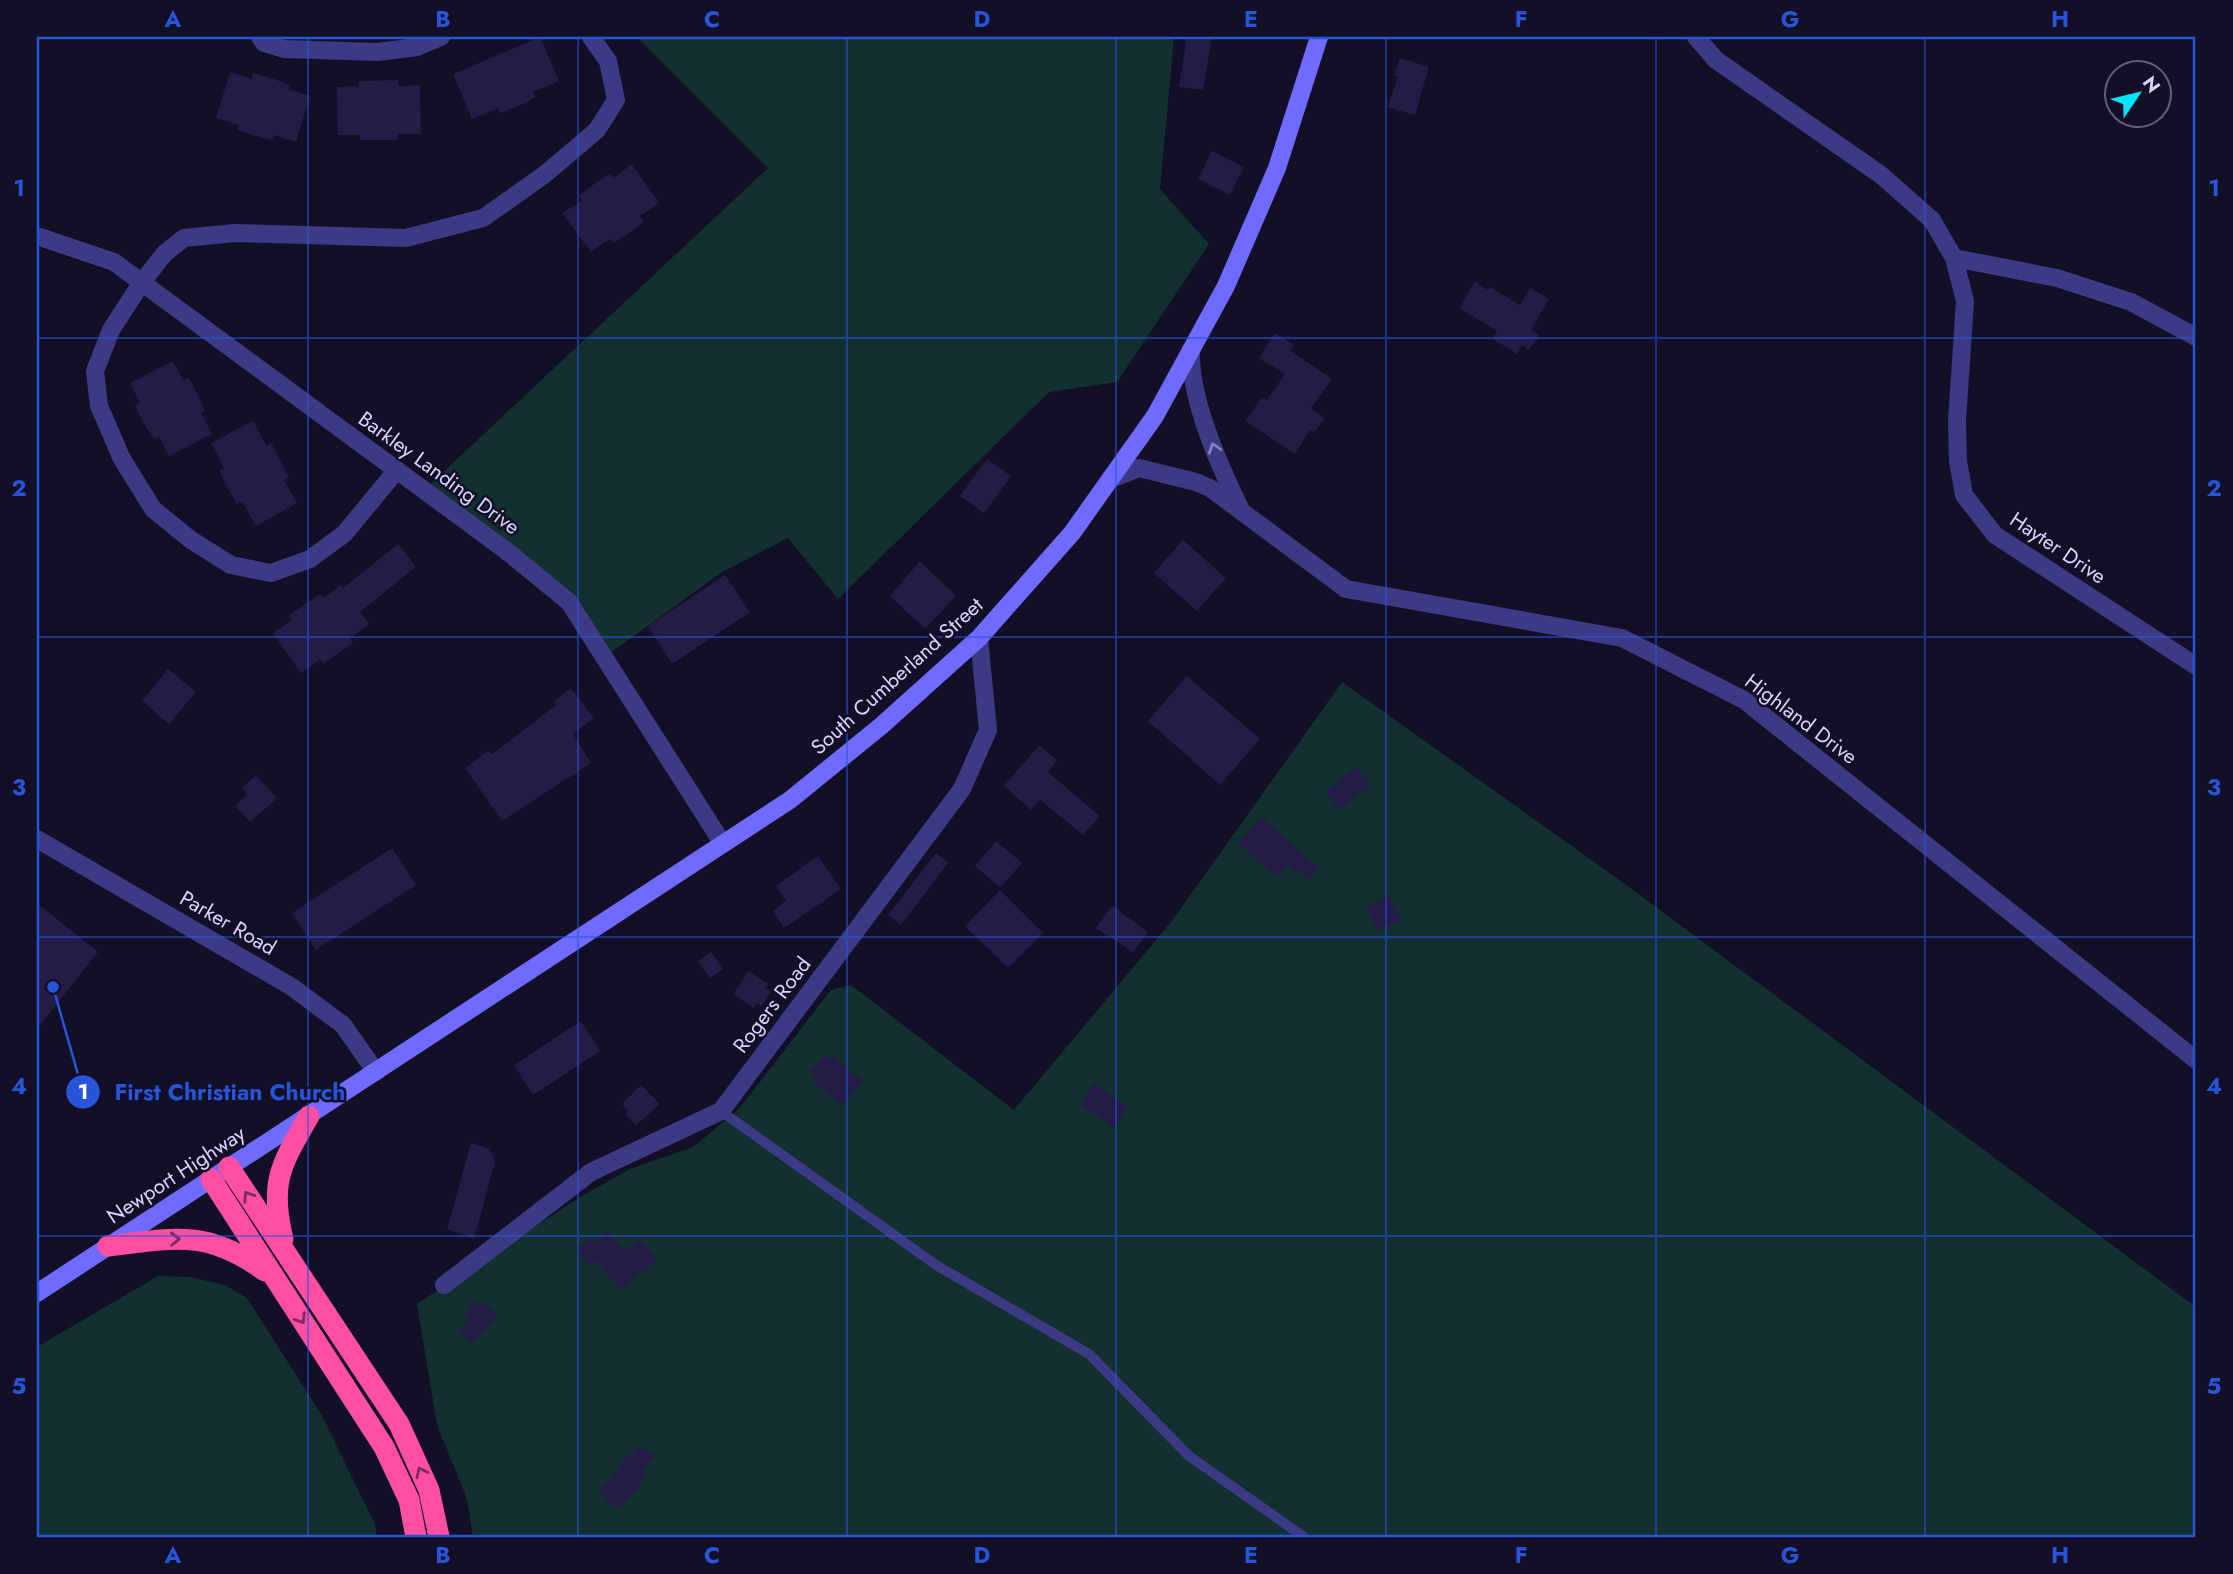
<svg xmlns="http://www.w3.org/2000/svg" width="2233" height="1574" font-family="Jost,sans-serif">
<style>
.green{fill:#12302f}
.building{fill:#241b47}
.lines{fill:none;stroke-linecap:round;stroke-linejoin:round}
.lane{stroke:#3d3a85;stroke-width:10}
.street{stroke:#3d3a85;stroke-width:18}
.secondary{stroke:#6f6bff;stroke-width:18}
.highway{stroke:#ff4fa3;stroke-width:21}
.oneway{stroke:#837fbc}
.oneway2{stroke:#7d2c5e}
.grid{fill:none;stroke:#2655da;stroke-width:2;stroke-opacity:0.55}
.labels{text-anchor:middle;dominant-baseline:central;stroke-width:5;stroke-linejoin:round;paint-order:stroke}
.street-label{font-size:21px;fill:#d9d4ff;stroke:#130f26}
.leader{fill:none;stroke:#2655da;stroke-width:2.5}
.callout-dot{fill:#2655da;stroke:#130f26;stroke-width:2.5}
.mark-label{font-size:21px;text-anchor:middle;font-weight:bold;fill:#fff}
.callout-label{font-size:23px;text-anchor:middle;font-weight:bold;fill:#2655da;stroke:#130f26;stroke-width:5;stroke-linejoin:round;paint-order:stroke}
.neatline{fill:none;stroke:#2655da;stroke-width:2.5}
.grid-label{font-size:23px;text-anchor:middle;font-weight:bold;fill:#2655da}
</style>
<rect width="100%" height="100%" fill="#130f26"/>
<g class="green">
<path d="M637,37h537l-14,152 49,55 -92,138 -68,10 -211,207 -50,-61 -66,34 -117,85 -36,-55 -145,-112 344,-322z"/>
<path d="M1342,682l272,194 582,431v230h-1723l-6,-38 -30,-74 -20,-121 163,-107 50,-28 63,-22 46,-38 92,-119 20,-5 163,125 157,-188z"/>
<path d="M158,1276l32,1 35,8 22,13 74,116 54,110 2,13h-340v-190z"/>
</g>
<g class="building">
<path d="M540,37l19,44 -26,11 2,5 -12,7 -23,9 -2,-5 -26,11 -19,-45z"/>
<path d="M1187,37h25l-9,53 -24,-3z"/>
<path d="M1400,58l29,9 -14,48 -27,-8 10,-31 -4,-1z"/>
<path d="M230,72l22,7 1,-6 24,7 13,5 -1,4 21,7 -14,46 -22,-7 -1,5 -14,-3 -22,-7 1,-5 -22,-7z"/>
<path d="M398,80v6l22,-1 1,49h-23v6h-38v-5h-22l-1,-48 22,-1v-5z"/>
<path d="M1212,151l32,16 -14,28 -32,-16z"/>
<path d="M632,164l27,39 -19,13 4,5 -10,9 -21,13 -3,-4 -19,13 -29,-39 20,-12 -3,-5 11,-9 20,-14 3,5z"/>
<path d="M1475,281l13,9 2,-3 30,18 10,-17 19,11 -18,31 8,5 -10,15 -7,-5 -5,9 -24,-15 4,-8 -38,-23z"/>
<path d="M1275,333l19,12 -4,5 42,29 -21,29 14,10 -11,15 -4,-3 -15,24 -50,-33 17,-24 5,3 18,-26 -26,-16z"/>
<path d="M173,361l10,19 6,-2 11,21 5,12 -4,2 11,21 -43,22 -10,-19 -5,2 -8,-12 -11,-21 5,-3 -10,-20z"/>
<path d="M253,421l14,25 4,-3 18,34 -5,3 13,23 -41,23 -14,-25 -5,3 -12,-21 -6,-13 5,-2 -13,-25z"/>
<path d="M987,459l24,17 -27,37 -24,-17z"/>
<path d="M1183,540l43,38 -29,33 -43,-38z"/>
<path d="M398,544l18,23 -56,45 9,12 -19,14 3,5 -30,21 -3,-5 -19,14 -28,-40 19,-13 -3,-5 31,-21 3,4 18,-13 2,3z"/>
<path d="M920,561l36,35 -31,33 -35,-33z"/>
<path d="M725,575l25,37 -78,52 -24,-38z"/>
<path d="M168,669l28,23 -27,32 -27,-23z"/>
<path d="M1187,676l73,63 -40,46 -72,-64z"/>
<path d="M571,688l23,30 -21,16 18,29 -89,58 -37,-53 23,-17 4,3 64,-49 -3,-3z"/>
<path d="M1039,745l18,15 -9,12 52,44 -17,19 -43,-35 -9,10 -27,-24z"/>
<path d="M1356,767l15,18 -32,25 -14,-18z"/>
<path d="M256,775l21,23 -27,24 -15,-16 12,-12 -5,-6z"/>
<path d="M1261,817l58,51 -10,11 -11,-9 -3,3 -8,-8 -11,12 -38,-34z"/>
<path d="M996,841l26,22 -22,25 -25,-22z"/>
<path d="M392,848l24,37 -100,65 -24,-37z"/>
<path d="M936,853l12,10 -47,62 -13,-10z"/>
<path d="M818,856l23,33 -57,39 -11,-17 13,-10 -10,-15z"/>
<path d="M1000,890l43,43 -35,35 -43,-42z"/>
<path d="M1389,896l12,24 -24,11 -11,-24z"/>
<path d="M37,903l61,49 -61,77z"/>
<path d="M1112,906l36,26 -15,20 -37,-24z"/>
<path d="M711,952l12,17 -13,9 -12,-17z"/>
<path d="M749,971l19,13 -3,4 6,4 -10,14 -4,-3 -4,5 -20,-14z"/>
<path d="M581,1021l19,30 -67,44 -19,-30z"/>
<path d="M825,1055l5,5 3,-4 30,25 -21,25 -29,-25 3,-4 -6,-5z"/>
<path d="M1094,1084l34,24 -14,20 -34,-24z"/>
<path d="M641,1085l19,19 -24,21 -11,-11 3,-3 -6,-7z"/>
<path d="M471,1143l19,6 5,13 -21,77 -27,-10z"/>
<path d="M608,1232l17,20 15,-12 17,20 -36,30 -26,-30 -6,5 -12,-16 15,-12 4,5z"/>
<path d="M474,1300l5,4 2,-3 17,14 -26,28 -13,-11 10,-13 -5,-4z"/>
<path d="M640,1446l15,10 -14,16 5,3 -9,14 -18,20 -20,-16 26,-34z"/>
</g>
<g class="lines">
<path class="lane" d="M721,1111l215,154 153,89 100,102 115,81"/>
<g class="street">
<path d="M260,37l4,6 20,6 94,3 39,-5 24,-10"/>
<path d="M1696,37l20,23 165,115 51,45 22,38 11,43 -8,120 1,40 6,34 31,40 201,131"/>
<path d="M37,236l77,26 394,290 61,50 154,242"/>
<path d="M1954,258l103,20 74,24 65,35"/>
<path d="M1191,350c-2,47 28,115 49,158"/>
<path d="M397,470l-53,64 -34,25 -39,14 -40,-8 -40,-25 -38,-31 -31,-50 -23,-53 -4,-35 16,-41 31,-48 23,-29 19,-15 51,-5 171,5 77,-20 61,-43 53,-45 19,-30 -8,-39 -17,-24"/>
<path d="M1110,479l29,-11 57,14 14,6 136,101 276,49 122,62 452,360"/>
<path d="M37,839l255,148 51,38 33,47"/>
<path d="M444,1285l147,-113 130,-61 241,-322 26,-59 -9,-92"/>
</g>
<path class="secondary" d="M37,1293l753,-493 91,-74 98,-88 93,-105 83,-117 71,-130 51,-118 42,-131"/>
<g class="highway">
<path d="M229,1167l170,257 30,66 10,47"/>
<path d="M211,1179l173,268 25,53 7,37"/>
<path d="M283,1239c-14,-57 -2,-74 26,-123"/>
<path d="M108,1246c67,-8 98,-17 157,25"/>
</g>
</g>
<defs><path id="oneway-chevron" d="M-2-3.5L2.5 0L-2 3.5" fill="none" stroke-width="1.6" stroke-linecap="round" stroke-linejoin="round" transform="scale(1.75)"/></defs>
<use class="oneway" href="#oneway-chevron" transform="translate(1214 448) rotate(-108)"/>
<g class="oneway2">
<use href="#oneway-chevron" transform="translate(248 1196) rotate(-123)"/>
<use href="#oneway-chevron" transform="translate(175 1239) rotate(-2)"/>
<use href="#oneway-chevron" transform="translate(301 1319) rotate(57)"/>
<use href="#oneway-chevron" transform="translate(421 1472) rotate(-115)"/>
</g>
<path class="grid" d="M308,37v1500M578,37v1500M847,37v1500M1116,37v1500M1386,37v1500M1656,37v1500M1925,37v1500M37,338h2159M37,637h2159M37,937h2159M37,1236h2159"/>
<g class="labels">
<g class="street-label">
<text transform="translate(439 473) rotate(36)">Barkley Landing Drive</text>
<text transform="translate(2058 548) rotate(34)">Hayter Drive</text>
<text transform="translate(897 676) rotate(-42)">South Cumberland Street</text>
<text transform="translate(1801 719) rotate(37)">Highland Drive</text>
<text transform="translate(228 923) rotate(30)">Parker Road</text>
<text transform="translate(772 1005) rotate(-53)">Rogers Road</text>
<text transform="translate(176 1175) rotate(-33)">Newport Highway</text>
</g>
</g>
<path class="leader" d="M53 987L83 1092"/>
<g class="callout-dot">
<circle cx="53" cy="987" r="7"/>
<circle cx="83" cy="1092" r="18"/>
</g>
<g class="mark-label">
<text x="83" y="1099">1</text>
</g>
<g class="callout-label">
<text x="230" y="1100">First Christian Church</text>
</g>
<rect width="2233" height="1574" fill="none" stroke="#130f26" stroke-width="77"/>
<g transform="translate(2138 94) rotate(55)"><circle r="33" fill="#130f26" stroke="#625e7d" stroke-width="2"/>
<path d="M0-5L12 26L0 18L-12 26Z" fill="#00e5ff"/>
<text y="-10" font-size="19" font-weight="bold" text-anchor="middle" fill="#d9d4ff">N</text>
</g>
<rect x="38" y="38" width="2156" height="1498" class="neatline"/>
<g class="grid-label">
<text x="173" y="27">A</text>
<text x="443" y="27">B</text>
<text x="712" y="27">C</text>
<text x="982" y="27">D</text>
<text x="1251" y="27">E</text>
<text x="1521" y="27">F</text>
<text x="1790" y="27">G</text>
<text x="2060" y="27">H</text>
<text x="19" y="196">1</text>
<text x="2214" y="196">1</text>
<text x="19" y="496">2</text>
<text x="2214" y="496">2</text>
<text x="19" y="795">3</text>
<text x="2214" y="795">3</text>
<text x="19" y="1094">4</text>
<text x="2214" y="1094">4</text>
<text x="19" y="1394">5</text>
<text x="2214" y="1394">5</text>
<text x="173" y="1563">A</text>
<text x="443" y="1563">B</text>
<text x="712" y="1563">C</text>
<text x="982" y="1563">D</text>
<text x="1251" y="1563">E</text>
<text x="1521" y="1563">F</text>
<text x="1790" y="1563">G</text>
<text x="2060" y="1563">H</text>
</g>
</svg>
